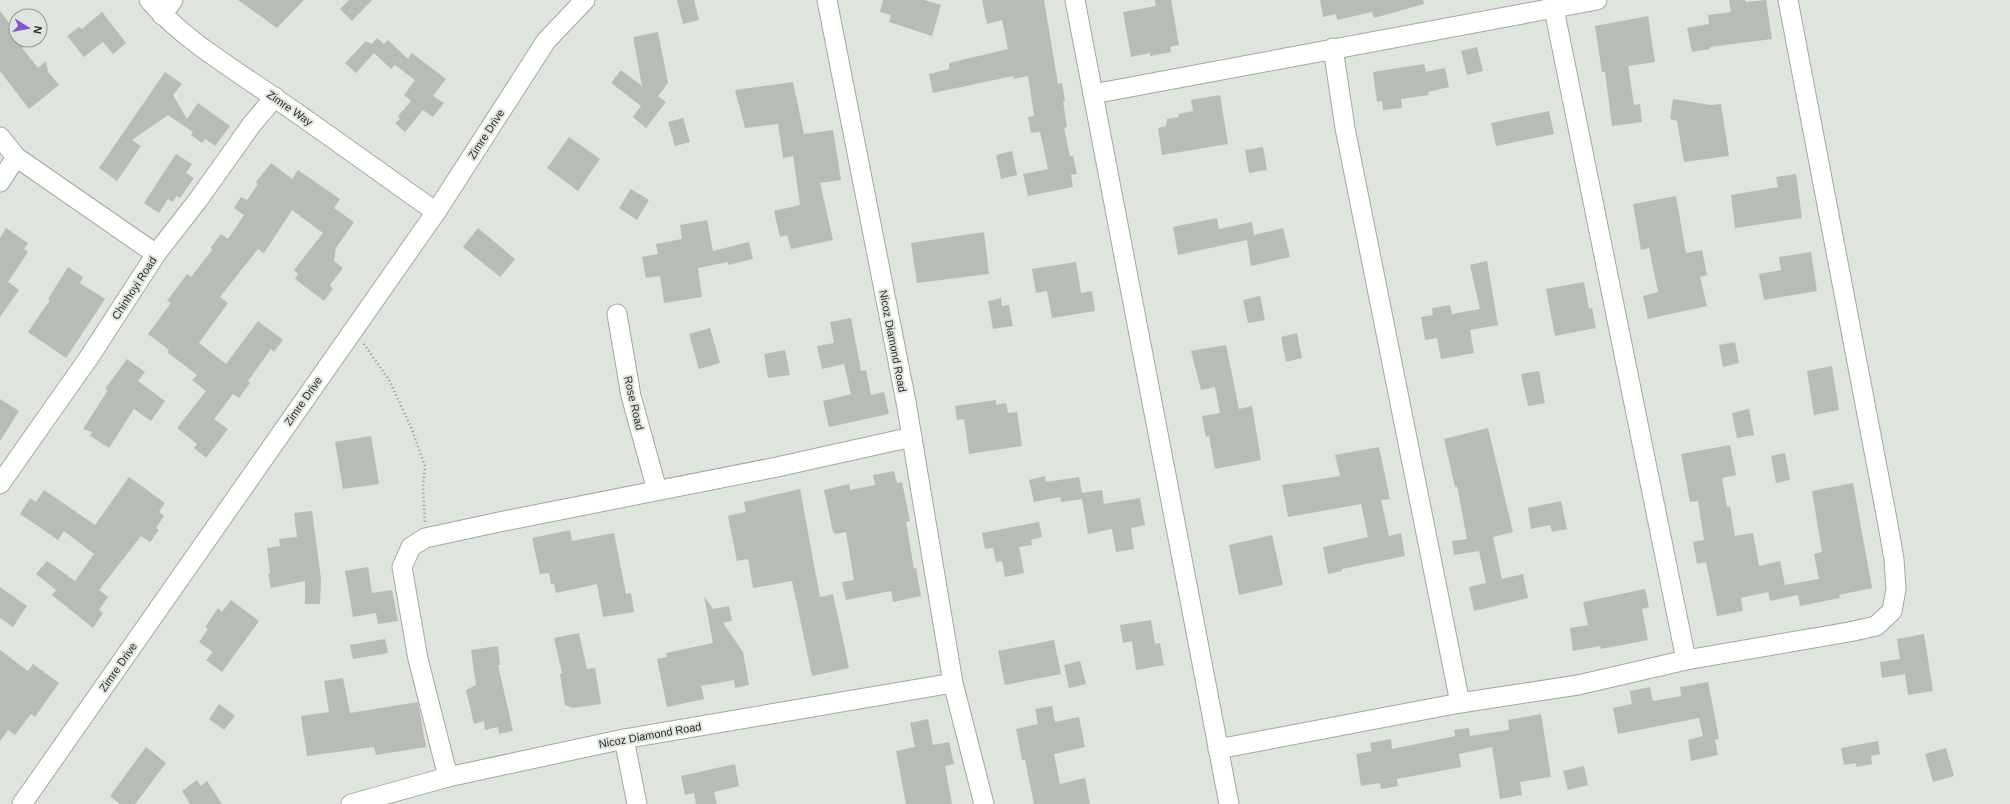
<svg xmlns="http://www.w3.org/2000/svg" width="2010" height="804" font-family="Arial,sans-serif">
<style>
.building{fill:#b6bdb6}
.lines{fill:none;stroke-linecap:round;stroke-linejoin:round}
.minor-casing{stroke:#a1a8a1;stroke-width:21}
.path{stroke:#8f958f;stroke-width:2.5;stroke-dasharray:1 3;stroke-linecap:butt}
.minor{stroke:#fff;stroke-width:19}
.labels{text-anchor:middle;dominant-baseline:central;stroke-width:4;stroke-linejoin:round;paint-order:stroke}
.street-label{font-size:11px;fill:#292c29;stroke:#dde5dd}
</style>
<rect width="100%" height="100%" fill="#dde5dd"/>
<g class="building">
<path d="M238,0h66l-27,28z"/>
<path d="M349,0h23l-20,21 -12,-12z"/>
<path d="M677,0h17l5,20 -16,4z"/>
<path d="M883,0h41l17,5 -9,31 -43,-14 2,-7 -11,-3z"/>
<path d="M982,0h62l14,84 4,-1 3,18h-2l4,26 -3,1 6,28h3l4,18 -6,1 2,12 -45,9 -5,-22 25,-5 -8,-37 -9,1 -3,-16 6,-1 -6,-40 -14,3 -1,-3 -80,17 -4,-19 20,-5v-6l59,-14 -6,-29 -15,4z"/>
<path d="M1155,0h16l8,45 -9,2 1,5 -21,4v-3l-19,4 -8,-45 33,-6z"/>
<path d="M1320,0h103l1,4 -50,14 -2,-6 -35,8 -1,-6 -13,3z"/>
<path d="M1729,0h16l1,2 20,-2 6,39 -62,8v2l-18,3 -5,-24 22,-4 -1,-9 23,-3z"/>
<path d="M0,11l16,21v8h17l-11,8 16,20 8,-7 2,11 11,13 -30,24 -29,-38z"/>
<path d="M102,12l24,31 -13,11 -10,-12 -19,15 -17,-21 12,-9 3,2z"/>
<path d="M1648,16l7,46 -27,4 6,39 6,-1 2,18 -30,4 -7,-54h-3l-7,-46z"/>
<path d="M658,32l10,51 -10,13 8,6 -20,26 -13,-11 8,-11 -30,-23 10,-13 21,16 -9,-49z"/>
<path d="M377,38l7,6 4,-4 20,19 4,-6 34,26 -13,17 11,7 -11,14 -10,-7 -18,22 -10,-9 5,-4 -2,-3 13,-15 -7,-6 11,-15 -20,-15 -4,4 -17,-16 -18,20 -11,-10 21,-22 6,3z"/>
<path d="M1477,47l6,24 -16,4 -6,-24z"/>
<path d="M1424,64l2,8 19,-4 4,19 -21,5 1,3 -28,4 1,9 -19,2 -1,-9 -5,1 -4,-30z"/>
<path d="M165,72l17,12 -9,11 14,24 11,-16 32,23 -15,20 -10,-7 -3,4 -11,-8 2,-3 -25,-17 -36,25 9,6 -24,35 -18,-13z"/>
<path d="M793,82l11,52 29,-4 8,50 -21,3 13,57 -42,9 -4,-14 -7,2 -6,-26 26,-6 -7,-49 -10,2 -5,-34 -33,4 -10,-38z"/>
<path d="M1220,95l8,49 -66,11 -4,-27 8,-2 1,-7 12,-2 -1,-3 15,-3 -2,-11z"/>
<path d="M1673,99l38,6 10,-1 8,52 -45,6 -7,-41 -7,-2z"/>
<path d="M1549,111l5,23 -58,12 -5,-23z"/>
<path d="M683,118l7,24 -15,4 -7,-24z"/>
<path d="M569,137l31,22 -22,32 -31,-23z"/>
<path d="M1263,147l4,23 -18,3 -4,-23z"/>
<path d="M1012,151l5,24 -16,4 -5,-24z"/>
<path d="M176,154l16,10 -6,9 8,5 -14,20 -3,-2 -5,6 -4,-3 -9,14 -15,-10z"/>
<path d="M271,163l21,16 6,-9 29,20 13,9 -6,9 20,14 -18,26 -2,13 9,7 -13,17 3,4 -9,12 -29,-22 3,-5 -4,-4 29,-37 -31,-23 -28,43 -6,-4 -38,48 8,6 -29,40 27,21 32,-43 25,19 -9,12 -3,-3 -23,32 2,2 -11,15 -6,-4 -19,25 14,10 -22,29 -12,-10 3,-4 -20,-16 29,-37 -14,-11 5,-5 -30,-23 2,-2 -21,-16 23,-31 -4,-2 20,-27 4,3 21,-27 -1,-3 10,-13 7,5 16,-24 -10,-7 7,-11 6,3 11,-16 -2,-2z"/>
<path d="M1796,174l6,44 -67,10 -4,-33 47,-8 -2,-10z"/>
<path d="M631,189l18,11 -12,20 -18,-12z"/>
<path d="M1676,196l10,57 16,-3 5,25 -7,2 7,29 -59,13 -5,-23 15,-4 -9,-44 -8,2 -8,-46z"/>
<path d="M1217,218l2,11 33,-7 2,13 29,-7 7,29 -39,9 -4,-26 -69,15 -5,-28z"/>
<path d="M707,220l6,31 36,-9 4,17 -25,6v-3l-30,6 4,29 -38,6 -4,-27 -14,2 -4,-21 16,-3 -2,-10 26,-5 -2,-14z"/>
<path d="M6,228l22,15 -4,6 4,3 -20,30 11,8 -19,27v-79z"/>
<path d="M478,228l37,31 -15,18 -37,-30z"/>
<path d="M984,232l5,42 -72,9 -6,-40z"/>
<path d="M1811,252l6,39 -53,9 -5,-26 22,-4 -2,-13z"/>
<path d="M1487,261l11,64 -28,5 4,23 -33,6 -4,-21 -12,2 -4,-23 12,-2 -1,-7 18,-3 2,9 28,-5 -10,-44z"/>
<path d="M1076,262l5,31 11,-2 3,20 -43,7 -5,-27 -11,2 -4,-24z"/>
<path d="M68,267l15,10 -3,6 25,16 -39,59 -38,-26 22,-32 -2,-1z"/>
<path d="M1584,282l5,27 3,-1 4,20 -41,8 -9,-47z"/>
<path d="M1260,296l5,24 -17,3 -5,-23z"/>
<path d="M1001,298l1,8 7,-1 4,21 -20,3 -5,-28z"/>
<path d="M851,318l10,53 5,-1 5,25 13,-3 5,22 -60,13 -6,-26 28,-7 -7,-30 -22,5 -5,-23 17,-3 -4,-21z"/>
<path d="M710,328l10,35 -21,6 -10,-35z"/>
<path d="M1297,333l5,25 -16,4 -5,-25z"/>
<path d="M1735,342l4,21 -16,4 -4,-22z"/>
<path d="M1226,345l13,64 13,-3 9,54 -46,9 -6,-33 -3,1 -4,-21 18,-3 -5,-26 -14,3 -10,-39z"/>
<path d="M785,350l5,25 -22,3 -4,-24z"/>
<path d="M127,359l18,13 -7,9 27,20 -14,20 -17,-12 -25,39 -19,-12 2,-4 -9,-3 25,-39 -3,-1z"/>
<path d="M1832,366l7,44 -25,5 -7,-44z"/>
<path d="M1539,371l6,32 -17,3 -7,-32z"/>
<path d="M0,399l19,12 -19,30z"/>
<path d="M996,400v5l10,-2 2,10 9,-1 5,34 -53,8 -5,-35 -7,1 -2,-14z"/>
<path d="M1749,409l5,26 -17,3 -5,-25z"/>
<path d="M1488,428l25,104 -20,5 9,42 21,-5 5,24 -54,13 -5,-24 17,-4 -7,-32 -25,4 -2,-14 15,-2 -10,-53 -2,1 -11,-48z"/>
<path d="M371,436l8,48 -36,5 -8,-47z"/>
<path d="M1730,445l6,30 -14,3 5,29 3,-1 5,30 18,-3 6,33 21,-5 5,24 34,-6 -5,-25 8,-2 -10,-61 41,-8 19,105 -33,7 1,3 -40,8 -2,-11 -28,6 -2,-9 -27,6 2,13 -26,5 -11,-54 -9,2 -4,-22 11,-2 -6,-39 -8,1 -9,-48z"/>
<path d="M1379,447l11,52 -9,1 8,36 12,-3 4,23 -63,13v2l-14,3 -5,-27 45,-10 -7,-33 -73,13 -6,-32 58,-9 -5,-21z"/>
<path d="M1785,453l5,27 -14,3 -5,-27z"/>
<path d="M894,471l3,12 5,-1 8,39 -4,1 8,47 2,-1 5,28 -28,6 -2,-11 -45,9 -4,-18 12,-2 -8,-48 -11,2 -1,-2h-1l-9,-42 25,-6 1,6 25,-5 -2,-10z"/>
<path d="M1045,476l1,6 33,-5 3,16 20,-3 2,14 36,-6 5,27 -14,3 3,21 -18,3 -4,-23 -24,5 -6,-35 -21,3 -1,-5 -26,5 -5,-22z"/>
<path d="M129,477l36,26 -6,9 5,4 -8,12 3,2 -9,12 -9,-6 -42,54 9,7 -9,13 4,3 -10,15 -41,-33 4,-5 -20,-16 11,-13 28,20 19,-27 -30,-23 -6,9 -38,-26 10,-16 6,4 8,-12 51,35z"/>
<path d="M800,489l20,108 13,-3 16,74 -37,8 -20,-95 -39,7 -5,-29 -11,2 -9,-45 18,-4 -2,-10z"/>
<path d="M1561,501l6,28 -15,3 -2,-7 -19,4 -3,-21z"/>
<path d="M312,511l9,68 -1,25h-15v-23l-34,7 -3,-14 2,-1 -3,-25 13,-2 -1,-7 18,-2 -3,-24z"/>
<path d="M1039,522l3,15 -11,3 1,5 -13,2 5,26 -19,4 -3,-16 -6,1 -3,-14 -8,1 -3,-16z"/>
<path d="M570,530l2,11 42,-8 12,61 5,-1 3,19 -31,5 -6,-33 -41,9 -2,-9h-3l-2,-11 -9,1 -8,-36z"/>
<path d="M1272,535l11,50 -44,10 -10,-50z"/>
<path d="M368,567l4,26 20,-3 6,31 -20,3 -2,-11 -23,4 -8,-46z"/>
<path d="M0,587l27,19 -14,21 -13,-9z"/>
<path d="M1645,589l4,18 -7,2 6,31 -47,9 -1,-3 -27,5 -3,-23 18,-3 -5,-23z"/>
<path d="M704,596l9,13 16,-3 3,15 -9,2 20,29 6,33 -14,3 -1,-8 -33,6 3,13 -37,8 -10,-48 10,-2 -1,-4 47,-10z"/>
<path d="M231,600l28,21 -37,51 -16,-12 7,-8 -14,-10 9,-13 -3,-2 13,-19 4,4z"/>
<path d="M1151,620l4,24 5,-1 4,22 -28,5 -4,-29 -9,2 -3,-18z"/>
<path d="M579,633l8,36 8,-1 6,36 -28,4 -8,-3 -5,-31 2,-1 -8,-35z"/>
<path d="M1924,634l9,57 -25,4 -3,-21 -23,4 -2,-16 20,-3 -3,-20z"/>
<path d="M385,639l3,14 -35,6 -3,-14z"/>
<path d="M1054,640l7,34 -56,11 -7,-34z"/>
<path d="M498,646l2,19h-2l15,66 -14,3 -1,-7 -13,3 -1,-9 -10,3 -8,-34 10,-5 -5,-35z"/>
<path d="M0,650l28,21 5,-7 26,19 -24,34 -4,-3 -16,21 -7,-5 -8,11z"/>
<path d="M1080,661l6,23 -17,4 -5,-23z"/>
<path d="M343,678l7,35 68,-11 8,45 -50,8 -2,-8 -67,9 -6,-40 28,-4 -5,-31z"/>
<path d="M1708,682l11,57 -4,1 3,15 -27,6 -3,-21 15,-4 -4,-18 -81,16 -5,-26 19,-4 -2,-13 20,-4 3,14 28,-5 -1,-9z"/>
<path d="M219,704l16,12 -11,14 -15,-11z"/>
<path d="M1052,706l3,16 24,-5 6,30 -31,7 6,30 25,-6 5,26h-56l-9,-44h-3l-6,-31 22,-5 -3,-15z"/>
<path d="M1541,714l10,63 -31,5 2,13 -22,4 -8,-52 -33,7 2,13 -64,12 1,7 -17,3 -1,-6 -19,3 -5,-32 16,-3 -2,-8 21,-4 1,10 63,-13 -1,-6 15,-2 1,8 39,-6 -1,-10z"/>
<path d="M928,719l5,26 16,-3 5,22 -9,2 7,38h-46l-10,-53 19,-4 -5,-24z"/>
<path d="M1878,741l2,13 -9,2 1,8 -16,3v-4l-12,2 -3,-17z"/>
<path d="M146,747l20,16 -31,41h-15l-10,-8z"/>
<path d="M1946,748l8,28 -21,6 -8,-28z"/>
<path d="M735,764l4,22 -25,6 3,12h-21l-2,-11 -9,2 -4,-19z"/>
<path d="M1584,766l4,19 -20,5 -5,-19z"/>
<path d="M197,780l4,6 6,-5 15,23h-32l-8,-13z"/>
</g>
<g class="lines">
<defs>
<g id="minor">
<path d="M149,0c36,41 82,67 126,98 54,37 107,76 161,114"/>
<path d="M827,0l79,402 47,281 31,121"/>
<path d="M1075,0l154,804"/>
<path d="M1554,9l132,651"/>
<path d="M162,15l11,-15"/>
<path d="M1333,48l12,80 115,575"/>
<path d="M1093,94l504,-94"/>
<path d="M0,137l16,20 140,97"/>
<path d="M0,182l16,-25"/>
<path d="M617,314l14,82 26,94"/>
<path d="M0,484l90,-128 66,-102 42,-54 54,-76 23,-27"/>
<path d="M624,739l13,65"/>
<path d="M1218,749l242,-46 118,-18 108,-25 163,-28 27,-6 16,-15 4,-22 -2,-30 -8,-45 -98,-514"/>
<path d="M448,777l-30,-118 -16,-92 9,-20 14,-9 79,-17 273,-54 135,-30"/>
<path d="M22,804l414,-592 110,-171 39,-41"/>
<path d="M351,804l97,-27 176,-38 329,-56"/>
</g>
</defs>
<use href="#minor" class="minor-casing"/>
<path class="path" d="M364,344l25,36 22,47 14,39 -2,21 2,35"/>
<use href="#minor" class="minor"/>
</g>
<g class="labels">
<g class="street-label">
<text transform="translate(290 108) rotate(35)">Zimre Way</text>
<text transform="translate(486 134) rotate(-57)">Zimre Drive</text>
<text transform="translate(134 288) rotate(-57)">Chinhoyi Road</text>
<text transform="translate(893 341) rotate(79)">Nicoz Diamond Road</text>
<text transform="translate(303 401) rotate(-55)">Zimre Drive</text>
<text transform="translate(634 403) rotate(77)">Rose Road</text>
<text transform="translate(118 667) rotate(-55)">Zimre Drive</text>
<text transform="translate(650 735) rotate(-10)">Nicoz Diamond Road</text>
</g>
</g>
<g transform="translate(28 28) rotate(101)"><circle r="19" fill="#dde5dd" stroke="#959b95"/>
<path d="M0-3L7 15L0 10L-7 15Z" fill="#8256d0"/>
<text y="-6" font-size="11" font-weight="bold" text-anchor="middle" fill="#292c29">N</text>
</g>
</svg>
